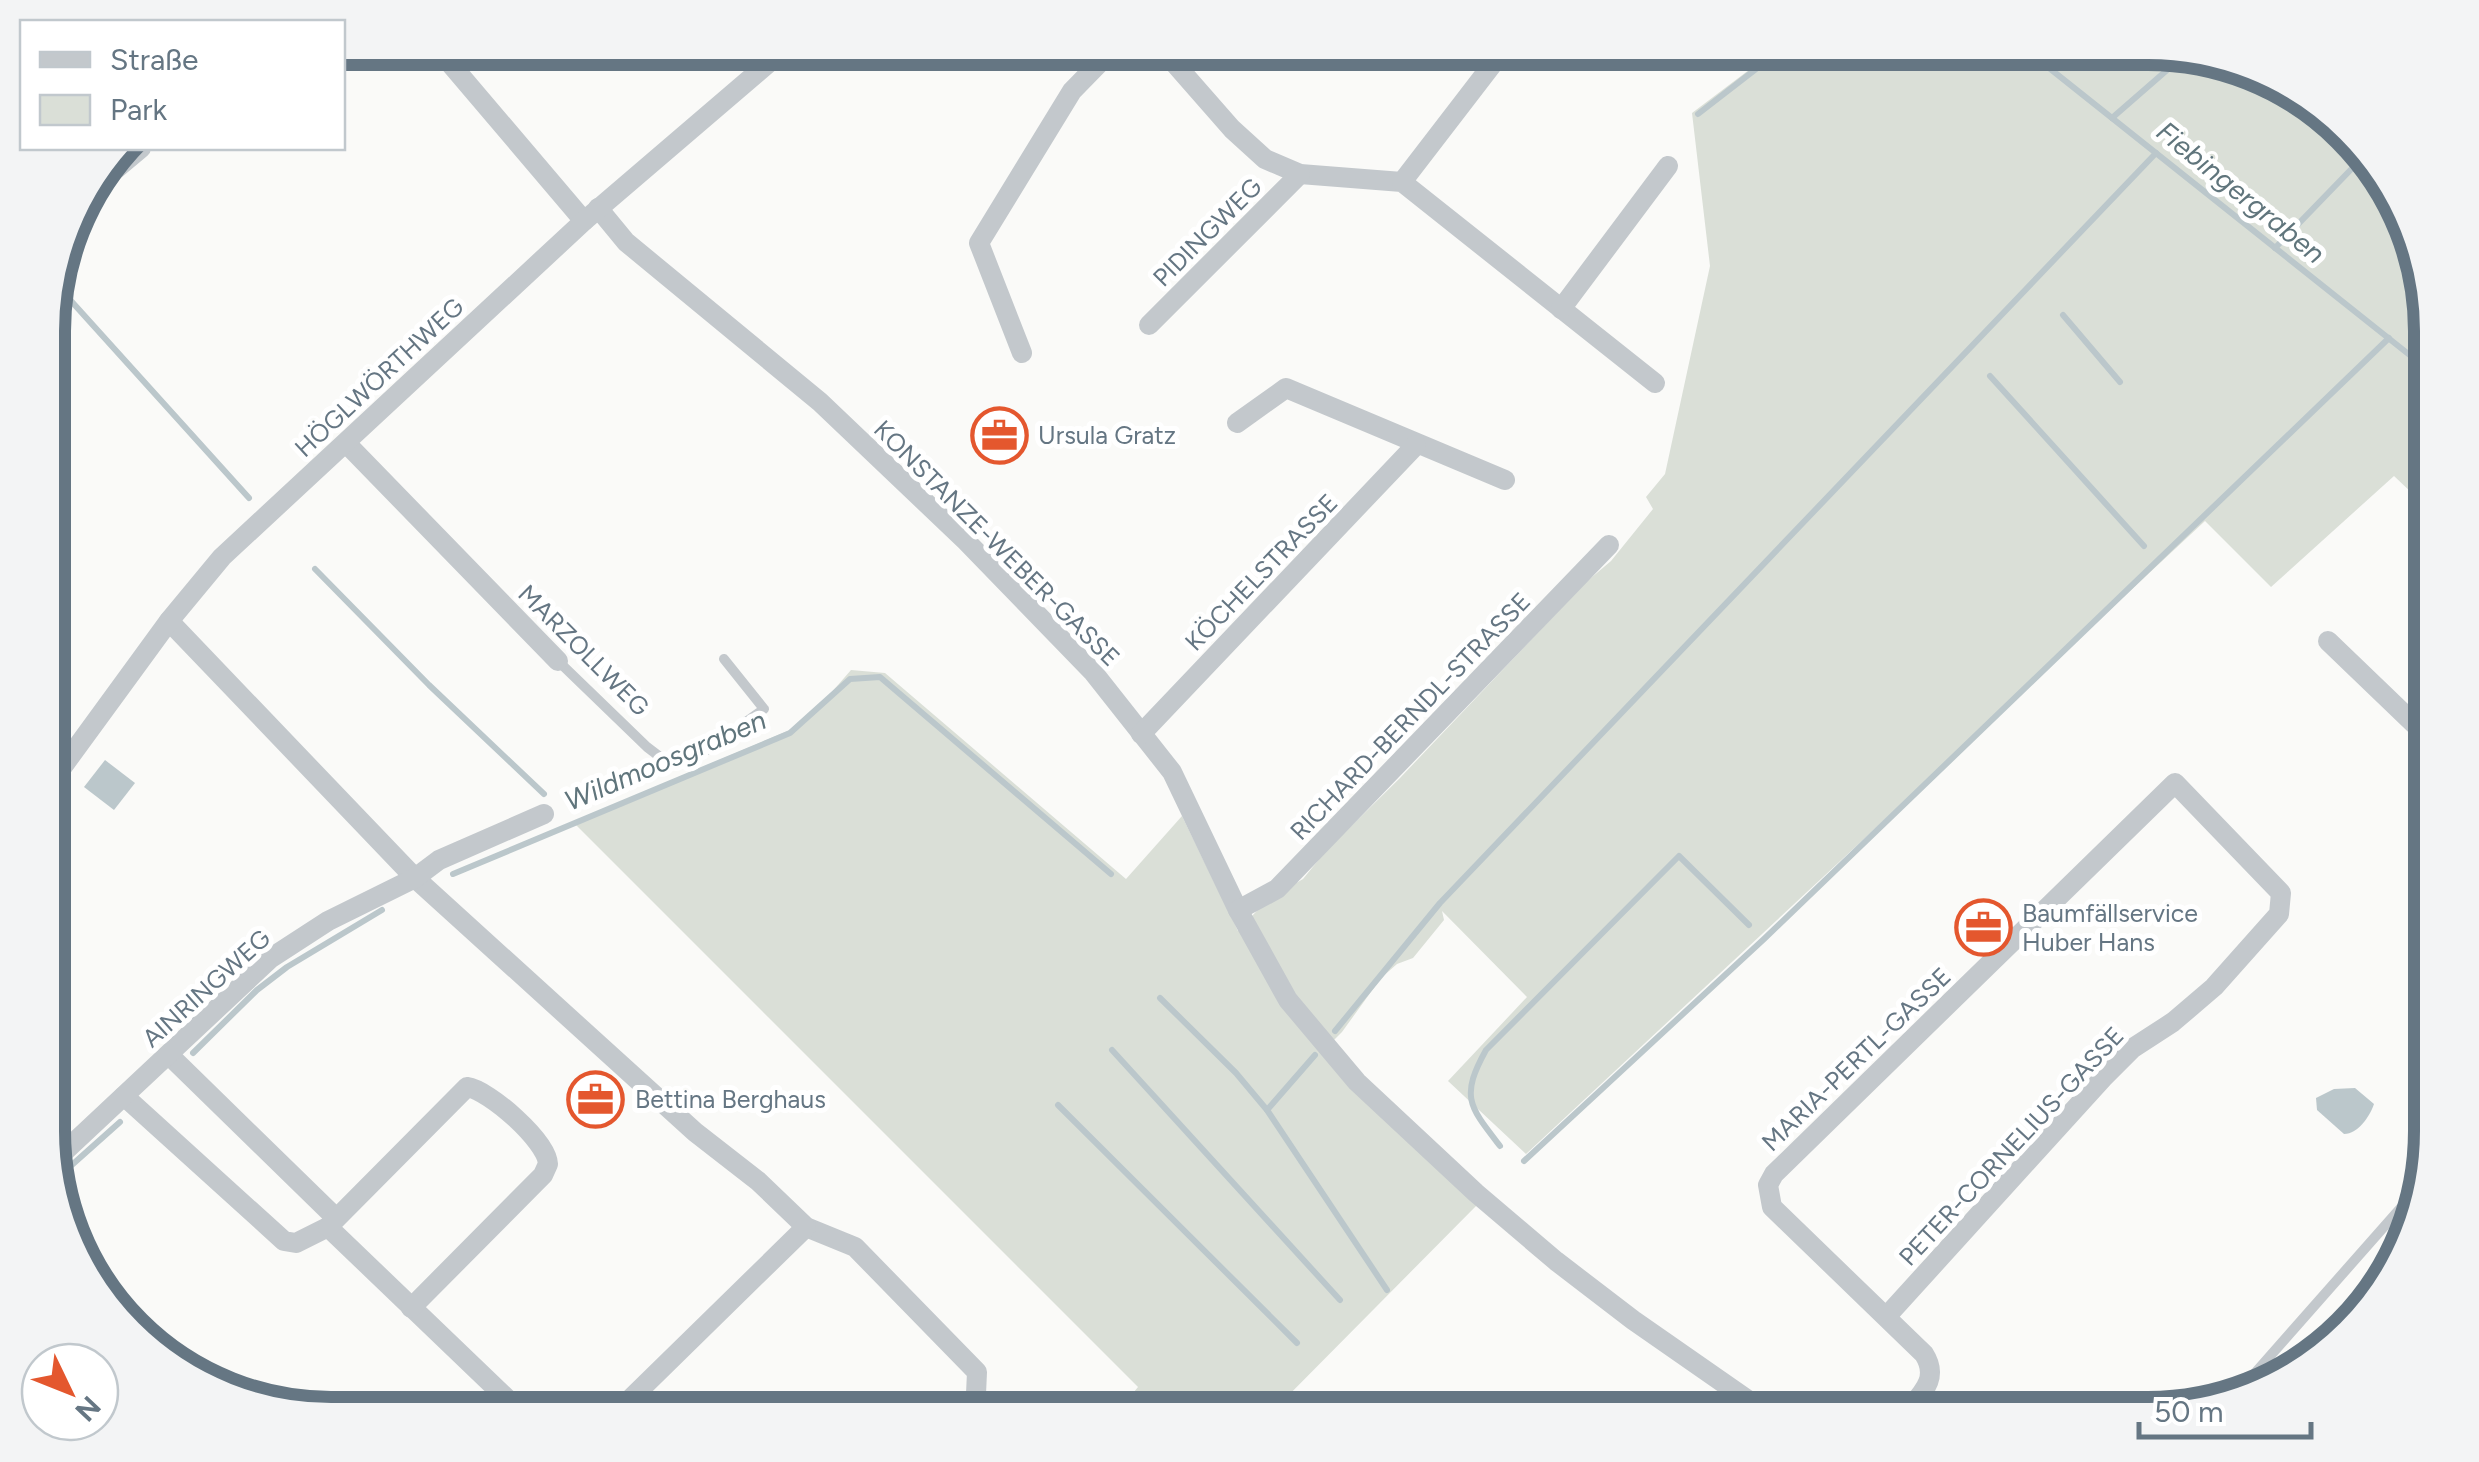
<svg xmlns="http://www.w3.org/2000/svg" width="2479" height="1462" font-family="Figtree,sans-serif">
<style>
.green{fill:#dadfd7}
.water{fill:#bbc7cb}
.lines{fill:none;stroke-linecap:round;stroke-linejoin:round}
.stream{stroke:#bbc7cb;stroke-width:6}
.lane{stroke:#c3c8cc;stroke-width:10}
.street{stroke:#c3c8cc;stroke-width:20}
.labels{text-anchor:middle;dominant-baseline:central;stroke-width:10;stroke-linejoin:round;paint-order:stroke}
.street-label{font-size:25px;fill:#657683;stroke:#fff}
.poi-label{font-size:25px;fill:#657683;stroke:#fff;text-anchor:start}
.water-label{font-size:28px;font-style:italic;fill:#60757c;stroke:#fff}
.rim{fill:none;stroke:#657683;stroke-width:12}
</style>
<rect width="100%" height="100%" fill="#fafaf8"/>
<path class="green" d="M1778,48h370l142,38 94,88 47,138v199l-37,-35 -123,111 -66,-66 -679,633 -78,-73 79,-84 -85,-86 2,9 -31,38 -16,6 -16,14 -39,54 -19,19 156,152 -209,211h-154l22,-27 -565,-565 231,-98 47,-54 34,3 241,206 56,-63 56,115 29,-31 36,-21 22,-27 75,-74 185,-195 26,-22 42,-52 -7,-12 19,-23 45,-208 -18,-153z"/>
<g class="water">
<path d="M105,760l30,23 -21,27 -30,-23z"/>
<path d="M2355,1088l19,16c-4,12 -16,30 -30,30l-27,-24 -1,-12 18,-9z"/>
</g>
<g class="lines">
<g class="stream">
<path d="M2024,48l407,324"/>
<path d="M1698,114l85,-66"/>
<path d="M2112,118l70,-61"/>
<path d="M2275,248l89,-92"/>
<path d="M54,282l195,216"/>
<path d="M2063,315l57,67"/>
<path d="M1990,376l154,170"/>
<path d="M315,569l114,116 115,109"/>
<path d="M453,874l337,-141 60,-54 30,-2 231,197"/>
<path d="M1160,998l76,75 31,37 120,180"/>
<path d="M1335,1031l105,-128 716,-750"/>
<path d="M1112,1050l228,250"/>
<path d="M193,1053l64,-63 30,-23 95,-57"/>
<path d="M1058,1105l239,238"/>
<path d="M1267,1110l48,-55"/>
<path d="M1500,1146c-31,-40 -40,-49 -14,-96l193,-194 70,69"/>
<path d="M1524,1161l240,-222 625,-601"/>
<path d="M55,1180l65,-58"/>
</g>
<g class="lane">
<path d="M558,661l89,86 21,16 29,-6 67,-48 -40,-50"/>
<path d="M2240,1390l180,-204"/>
</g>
<g class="street">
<path d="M437,48l147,173"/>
<path d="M1161,48l71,81 33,30 35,15 102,8 253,201"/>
<path d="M1402,182l103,-134"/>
<path d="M86,194l55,-46"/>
<path d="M598,208l28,34 194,160 146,139 127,131 79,100 66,138 50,90 69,82 119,111 80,68 77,59 135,94"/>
<path d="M1561,309l107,-143"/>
<path d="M1149,325l151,-151"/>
<path d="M1022,353l-43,-110 93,-152 42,-43"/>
<path d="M1237,423l49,-35 219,92"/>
<path d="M346,443l212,218"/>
<path d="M169,621l246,257 280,254 63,49 48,46 49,20 122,125 -1,22 -14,20"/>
<path d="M2328,641l103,99"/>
<path d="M1141,734l275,-289"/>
<path d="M50,784l119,-163 53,-64 362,-336 202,-173"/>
<path d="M1238,910l39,-21 332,-344"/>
<path d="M169,1055l167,163"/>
<path d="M124,1096l160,145 12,2 32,-16 195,187"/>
<path d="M50,1165l221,-207 57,-37 87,-43 24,-18 105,-46"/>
<path d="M328,1227l139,-140c22,3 80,54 81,77l-5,11 -132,133"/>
<path d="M1886,1317l217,-239 30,-30 40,-26 41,-35 65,-73 2,-21 -106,-110 -401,391 -6,11 4,22 152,147c16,25 -3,40 -19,60"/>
<path d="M615,1414l191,-187"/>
</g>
</g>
<defs>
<symbol id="office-ring" viewBox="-11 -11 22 22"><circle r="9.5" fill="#fff" stroke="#e4572e" stroke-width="1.5"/><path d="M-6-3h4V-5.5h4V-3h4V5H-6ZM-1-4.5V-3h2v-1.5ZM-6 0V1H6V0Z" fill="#e4572e"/></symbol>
</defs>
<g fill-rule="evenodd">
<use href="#office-ring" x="968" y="404" width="63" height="63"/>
<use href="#office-ring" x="1952" y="896" width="63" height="63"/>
<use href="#office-ring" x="564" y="1068" width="63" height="63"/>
</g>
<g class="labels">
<g class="street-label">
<text transform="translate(1207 232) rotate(-45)">PIDINGWEG</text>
<text transform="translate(379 377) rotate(-43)">HÖGLWÖRTHWEG</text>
<text transform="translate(997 543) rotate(45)">KONSTANZE-WEBER-GASSE</text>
<text transform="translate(1261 572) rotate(-46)">KÖCHELSTRASSE</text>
<text transform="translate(584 650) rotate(45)">MARZOLLWEG</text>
<text transform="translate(1410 716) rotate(-46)">RICHARD-BERNDL-STRASSE</text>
<text transform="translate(206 988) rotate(-42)">AINRINGWEG</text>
<text transform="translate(1856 1059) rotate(-44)">MARIA-PERTL-GASSE</text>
<text transform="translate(2011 1146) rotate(-47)">PETER-CORNELIUS-GASSE</text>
</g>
<g class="poi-label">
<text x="1038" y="435">Ursula Gratz</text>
<text x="2022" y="913">Baumfällservice<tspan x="2022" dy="29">Huber Hans</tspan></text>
<text x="635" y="1099">Bettina Berghaus</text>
</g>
<g class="water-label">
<text transform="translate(2241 192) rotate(39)">Fiebingergraben</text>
<text transform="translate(665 760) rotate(-23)">Wildmoosgraben</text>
</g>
</g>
<path d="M0 0H2479V1462H0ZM331 65H2148A266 266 0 0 1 2414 331V1131A266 266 0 0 1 2148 1397H331A266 266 0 0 1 65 1131V331A266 266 0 0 1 331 65Z" fill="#f3f4f5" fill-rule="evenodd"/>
<path class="rim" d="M331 65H2148A266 266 0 0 1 2414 331V1131A266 266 0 0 1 2148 1397H331A266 266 0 0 1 65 1131V331A266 266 0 0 1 331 65Z"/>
<rect x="20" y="20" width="325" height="130" fill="#ffffff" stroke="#c1c8cd" stroke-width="2.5"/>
<rect x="40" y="52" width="50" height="15" fill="#c3c8cc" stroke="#c1c8cd" stroke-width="2.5"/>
<text x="110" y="70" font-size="30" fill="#657683">Straße</text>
<rect x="40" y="95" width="50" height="30" fill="#dadfd7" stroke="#c1c8cd" stroke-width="2.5"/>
<text x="110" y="120" font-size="30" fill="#657683">Park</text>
<g transform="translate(70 1392) rotate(133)"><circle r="48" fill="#ffffff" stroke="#c1c8cd" stroke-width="2.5"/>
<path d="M0-8L18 38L0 25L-18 38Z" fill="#e4572e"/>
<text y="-15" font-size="28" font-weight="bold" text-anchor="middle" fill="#657683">N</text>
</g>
<path d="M2139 1422v15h172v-15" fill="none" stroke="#657683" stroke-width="5"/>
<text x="2154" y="1422" font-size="30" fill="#657683" stroke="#ffffff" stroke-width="8" paint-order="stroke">50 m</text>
</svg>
